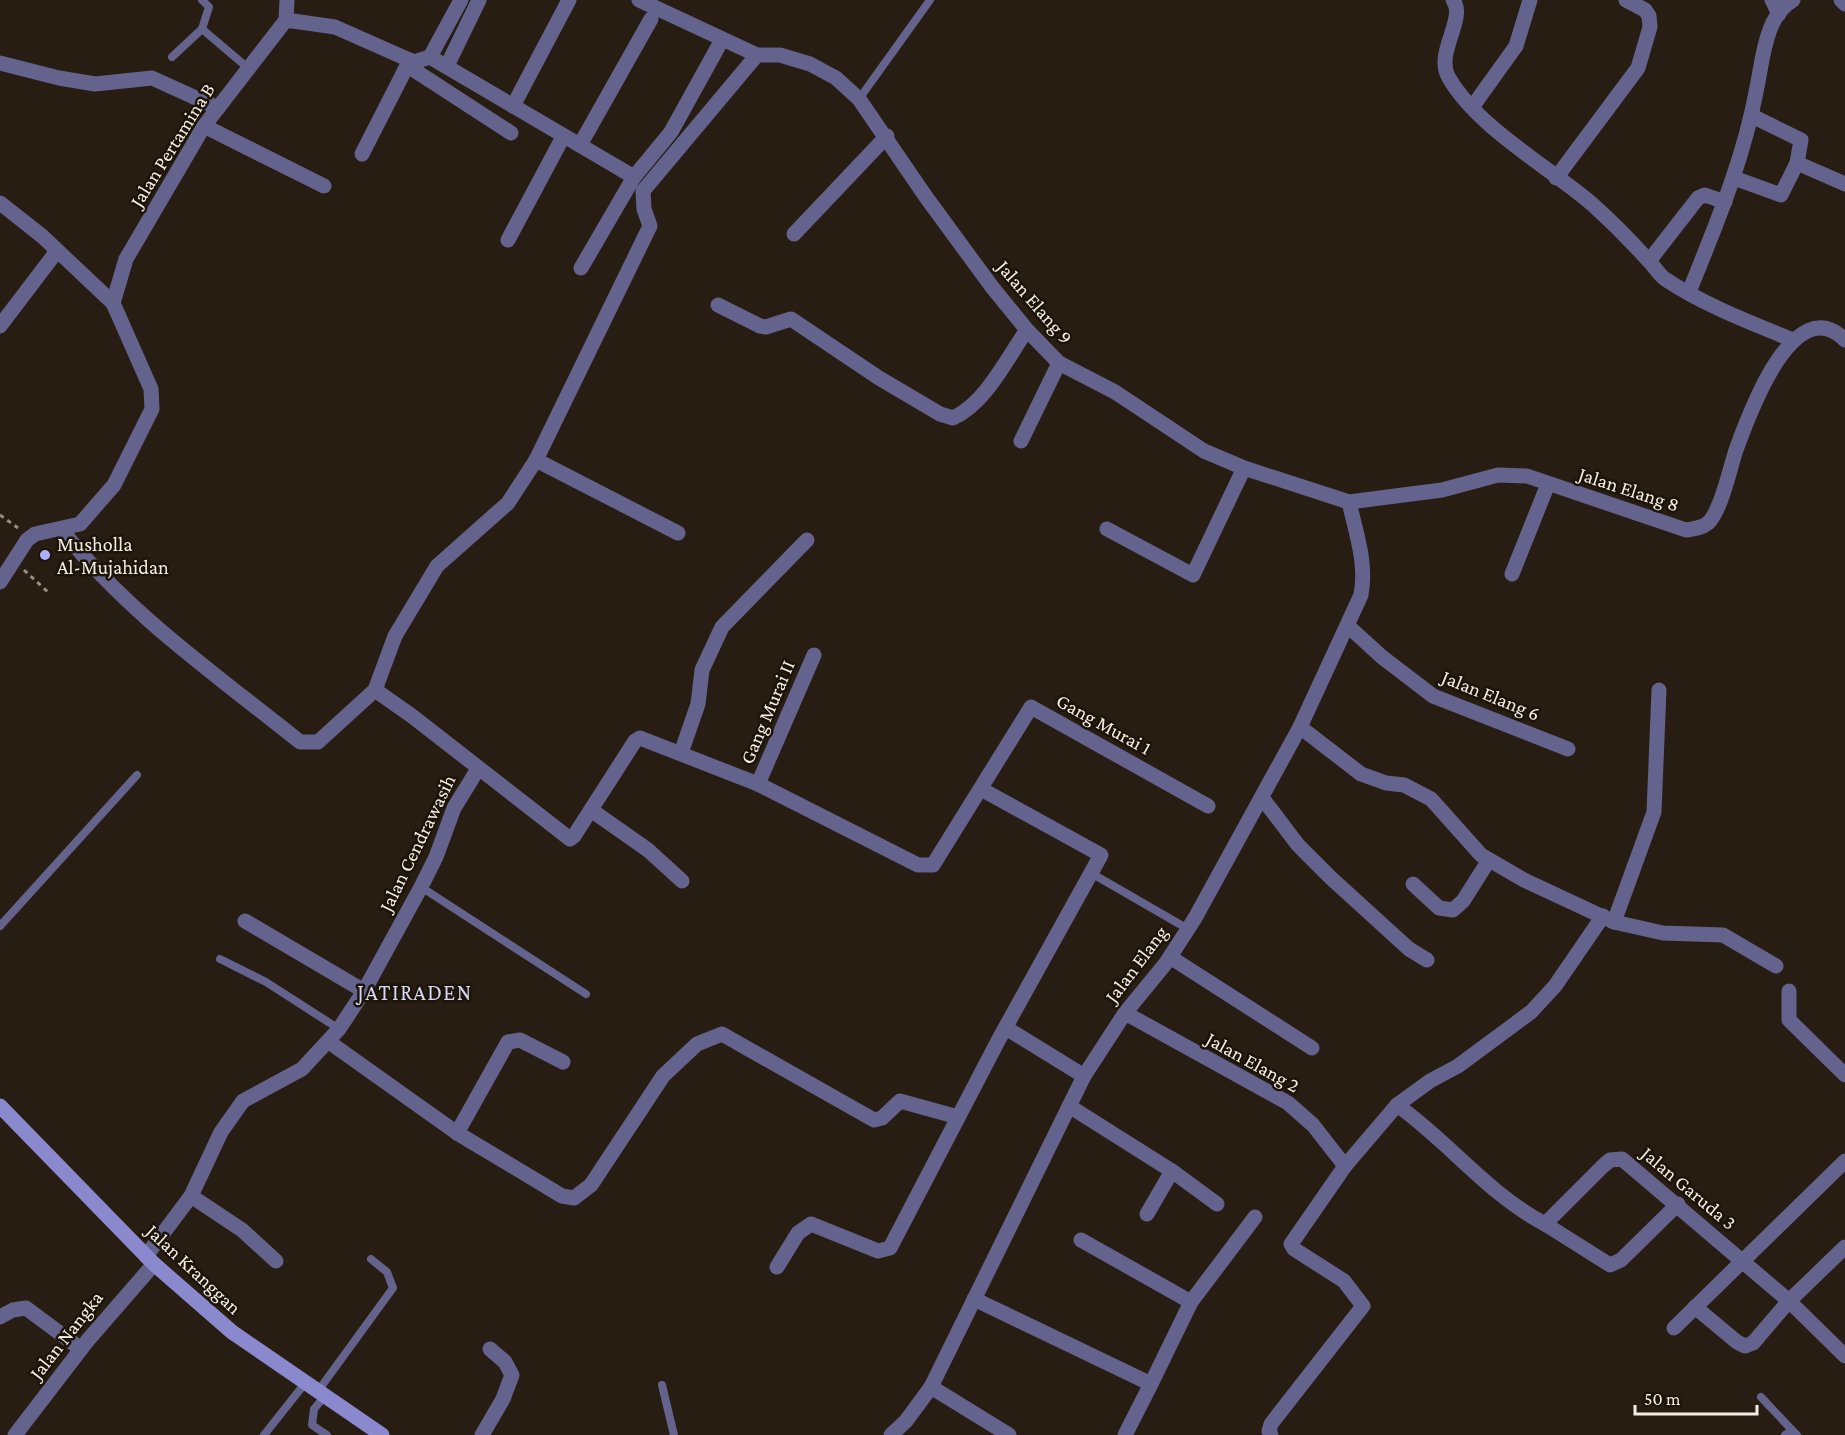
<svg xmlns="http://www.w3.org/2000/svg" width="1845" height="1435" font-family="'Crimson Pro',serif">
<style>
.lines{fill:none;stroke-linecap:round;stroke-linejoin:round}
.path{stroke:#978e85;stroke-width:3;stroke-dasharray:4.5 4.5;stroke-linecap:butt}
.service{stroke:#63638d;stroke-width:8}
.minor{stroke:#63638d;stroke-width:15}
.secondary{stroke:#8a89cd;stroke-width:15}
.poi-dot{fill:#afaefa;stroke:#1d1409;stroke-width:2}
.labels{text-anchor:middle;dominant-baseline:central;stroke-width:5;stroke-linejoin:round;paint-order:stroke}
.street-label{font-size:20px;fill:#f5eee6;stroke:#1d1409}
.poi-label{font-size:20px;fill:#f5eee6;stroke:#1d1409;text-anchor:start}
.quarter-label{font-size:22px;letter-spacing:1.5px;fill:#d5d6f3;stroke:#1d1409}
</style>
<rect width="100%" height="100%" fill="#271d12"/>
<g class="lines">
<g class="path">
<path d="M0,515l18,13"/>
<path d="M24,570l25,23"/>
</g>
<g class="service">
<path d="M202,0l7,7 -7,22 46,39"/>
<path d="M172,57l30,-28"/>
<path d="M859,99l71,-99"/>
<path d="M1091,873l97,56"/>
<path d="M421,887l165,107"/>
<path d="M0,926l137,-151"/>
<path d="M220,959l46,23 73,47"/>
<path d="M662,1385l12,50"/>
<path d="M318,1391l75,-103 -6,-16 -16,-13"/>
<path d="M325,1396l-11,13 -2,16 15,10"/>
<path d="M1761,1397l31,33"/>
<path d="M264,1435l42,-53"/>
<path d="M1785,1435l7,-5 5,5"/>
</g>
<g class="minor">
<path d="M639,0l118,55h23l30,9 26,14 23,21 67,98 66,90 35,43 32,33 56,29 89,59 40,17 105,34 93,-12 56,-15 29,1 159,54c8,-1 16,-2 22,-7 13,-12 22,-55 28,-73 13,-36 58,-161 109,-110"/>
<path d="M1453,0c14,19 -19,53 -4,78 29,50 100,89 143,126 19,17 38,36 55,55 7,6 10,14 18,20 39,26 84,43 128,61"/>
<path d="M1772,0l7,14"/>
<path d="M1841,0l4,4"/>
<path d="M286,20l1,-20"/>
<path d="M430,57l204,120"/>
<path d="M414,62v8l97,63"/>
<path d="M0,63l59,15 36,6 57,-6 66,30"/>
<path d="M447,66l32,-66"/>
<path d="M513,106l56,-106"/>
<path d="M1473,106l43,-60 14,-46"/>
<path d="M204,126l120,60"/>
<path d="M580,145l71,-126"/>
<path d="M362,154l48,-94"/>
<path d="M1797,163l48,21"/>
<path d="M1556,178l82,-110 12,-41 -1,-11 -4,-6 -19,-10"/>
<path d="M1734,178l47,17 16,-32 4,-23 -49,-24"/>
<path d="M0,203l42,33 71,67"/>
<path d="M794,234l93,-98"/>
<path d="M508,240l55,-103"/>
<path d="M1649,261l49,-63 7,-3 20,7"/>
<path d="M581,268l53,-91 37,-45 47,-85"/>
<path d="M1689,292c27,-67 55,-133 68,-205 6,-28 8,-71 36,-87"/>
<path d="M718,305l42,21 6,1 25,-8 88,59 61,36 13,4c33,-15 54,-60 74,-88"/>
<path d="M0,326l57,-75"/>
<path d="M1021,441l38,-78"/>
<path d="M536,460l142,73"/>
<path d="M1107,529l86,46 51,-107"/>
<path d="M62,530c65,83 156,146 238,212h18l57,-52 20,-54 42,-70 71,-63 28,-43 114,-234 -6,-17 -1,-18 114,-136"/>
<path d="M1512,574l36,-90"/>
<path d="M0,582l27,-42 8,-6 45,-10 34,-39 38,-76 -1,-20 -38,-86 13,-44 78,-133 82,-106 49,7 79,35 16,-5 31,-57"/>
<path d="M1348,626l34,31 51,39 135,53"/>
<path d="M375,690l37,26 158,123 4,-3 61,-95 5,-3 118,46 160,81h15l98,-158 177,99"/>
<path d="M1300,727l61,47 25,9 18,2 27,14 50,56 43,25 90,42 49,11 60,2 53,31"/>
<path d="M681,753l17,-49 4,-34 20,-43 85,-87"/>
<path d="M758,784l56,-129"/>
<path d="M1263,799l35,46 33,33 78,71 18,11"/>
<path d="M591,810l57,40 34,31"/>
<path d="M1413,884l26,24 14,2 10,-9 26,-41"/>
<path d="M245,921l119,70"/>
<path d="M1614,922l40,-110 5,-122"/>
<path d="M1170,957l142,91"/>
<path d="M1789,991v29l56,55"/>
<path d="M1125,1013l163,90 25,22 32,41"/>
<path d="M1006,1028l78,48"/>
<path d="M329,1042l128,91 105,63 12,2 17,-13 72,-109 34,-32 25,-10 152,86 8,-2 18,-17 58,16"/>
<path d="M1397,1105c52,37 91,89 148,119l58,-58 7,-6 12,-1 167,142 -36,42 -8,3 -8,-4 -42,-35"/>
<path d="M1069,1106l103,65 45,33"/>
<path d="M457,1133l51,-91 12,-2 43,22"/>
<path d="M191,1196l51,34 34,31"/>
<path d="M1147,1214l25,-43"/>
<path d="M1545,1224l65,41 11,-5 57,-56"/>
<path d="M1081,1240l110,62"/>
<path d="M1845,1247l-56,54 56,55"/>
<path d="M146,1256l45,-60 30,-64 22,-31 59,-32 37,-40 25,-38 57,-104 15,-30 18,-49 24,-39"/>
<path d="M777,1267l21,-34 13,-9 67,27 12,-3 109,-209 102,-184 -120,-66"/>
<path d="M974,1299l177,85 40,-82 64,-85"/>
<path d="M0,1317l13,-7 13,-2 55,41"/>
<path d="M1674,1328l171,-167"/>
<path d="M931,1387l78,48"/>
<path d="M15,1435l73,-95 66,-76"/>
<path d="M482,1435l21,-36 9,-24 -7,-13 -15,-13"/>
<path d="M891,1435l15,-14 25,-34 153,-311 41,-63 41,-50 29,-45 105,-191 61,-132c6,-32 -5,-62 -12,-93"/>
<path d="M1125,1435l26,-51"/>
<path d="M1271,1435l-2,-4 2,-7 92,-118 -19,-25 -50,-32 -3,-5 54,-78 52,-61 33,-24 28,-15 73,-54 24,-26 48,-70"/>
</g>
<path class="secondary" d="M0,1106l154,158 78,68 150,103"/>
</g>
<circle class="poi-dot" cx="45" cy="555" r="6"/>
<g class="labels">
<g class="street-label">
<text transform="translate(172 145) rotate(-58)">Jalan Pertamina B</text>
<text transform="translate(1035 302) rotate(49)">Jalan Elang 9</text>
<text transform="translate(1629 489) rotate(18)">Jalan Elang 8</text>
<text transform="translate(1491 695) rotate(22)">Jalan Elang 6</text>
<text transform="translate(767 712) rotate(-67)">Gang Murai II</text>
<text transform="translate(1104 724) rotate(29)">Gang Murai 1</text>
<text transform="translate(417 843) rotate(-64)">Jalan Cendrawasih</text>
<text transform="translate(1136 964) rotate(-53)">Jalan Elang</text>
<text transform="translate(1253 1062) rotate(29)">Jalan Elang 2</text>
<text transform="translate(1689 1188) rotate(40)">Jalan Garuda 3</text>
<text transform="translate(194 1269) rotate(43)">Jalan Kranggan</text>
<text transform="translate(66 1335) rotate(-52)">Jalan Nangka</text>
</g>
<g class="poi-label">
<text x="57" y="544">Musholla<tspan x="57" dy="23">Al-Mujahidan</tspan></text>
</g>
<g class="quarter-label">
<text x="415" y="992">JATIRADEN</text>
</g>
</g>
<path d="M1635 1405v9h122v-9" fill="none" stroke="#f5eee6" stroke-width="3"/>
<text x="1644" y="1405" font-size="18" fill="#f5eee6" stroke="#1d1409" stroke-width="4.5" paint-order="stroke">50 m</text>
</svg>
